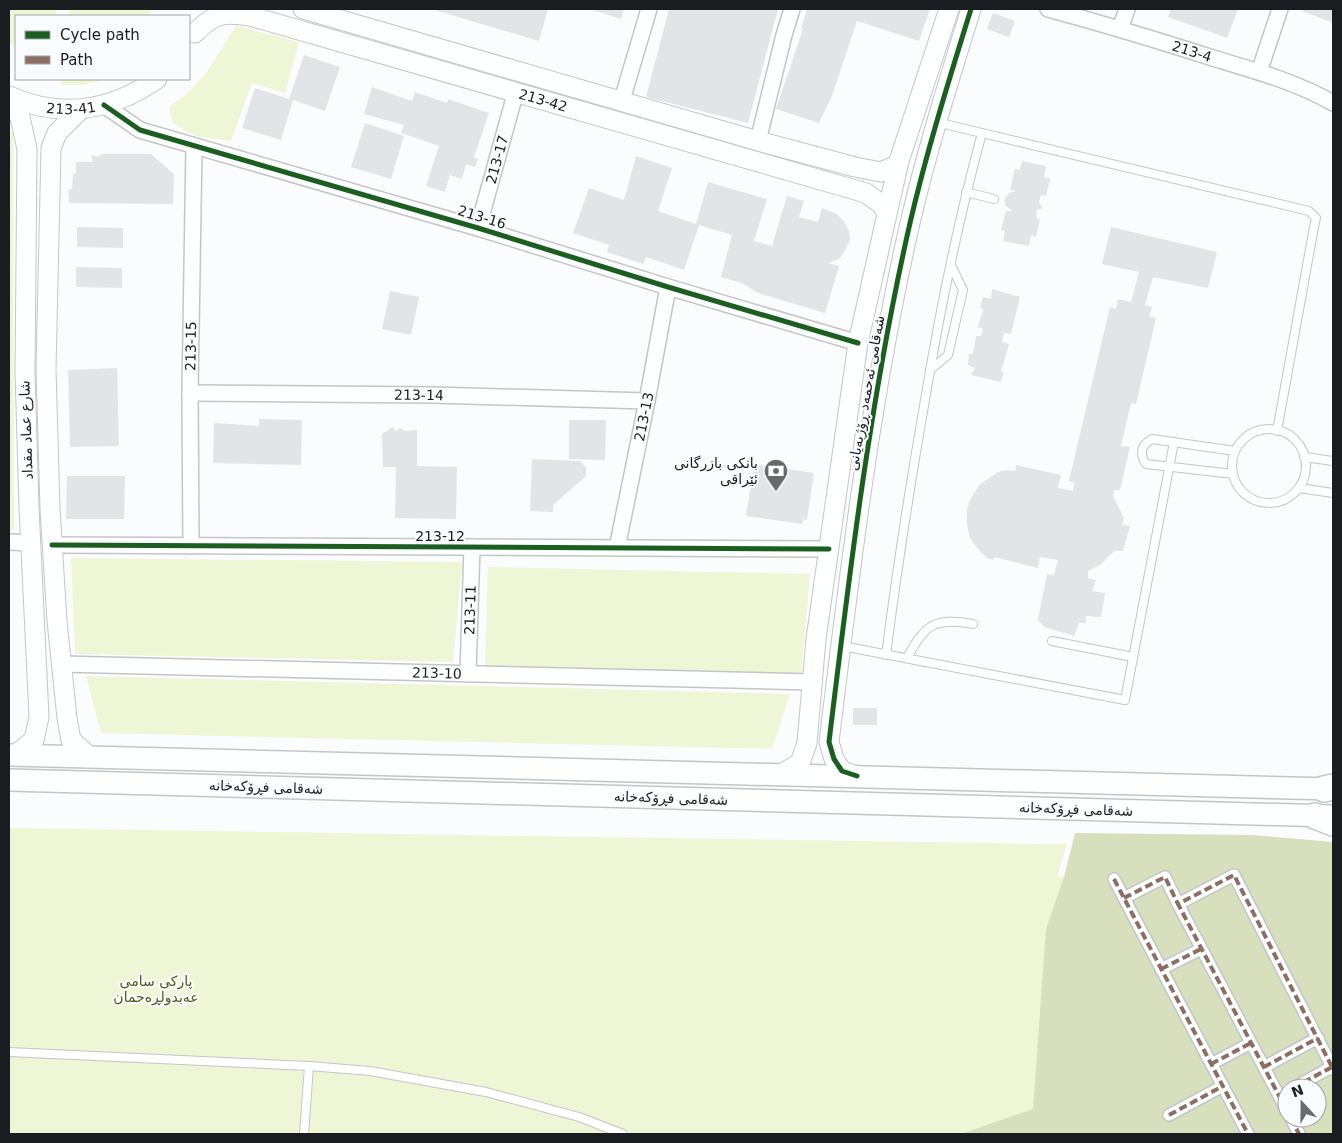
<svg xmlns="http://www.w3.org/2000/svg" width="1342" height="1143" font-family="'DejaVu Sans','Noto Naskh Arabic',sans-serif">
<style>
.green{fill:#eff6d6;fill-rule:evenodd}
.forest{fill:#d7dfbd;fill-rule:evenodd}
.building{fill:#e2e5e7}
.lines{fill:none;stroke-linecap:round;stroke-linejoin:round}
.service-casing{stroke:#c3c6c8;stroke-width:10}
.pedestrian-casing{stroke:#c3c6c8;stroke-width:14}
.minor-casing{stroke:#c3c6c8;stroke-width:18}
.tertiary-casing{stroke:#c3c6c8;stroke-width:21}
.secondary-casing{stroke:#c3c6c8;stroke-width:24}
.trunk-casing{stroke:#c3c6c8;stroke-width:28}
.service{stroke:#feffff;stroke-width:8}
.pedestrian{stroke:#feffff;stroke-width:11}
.minor{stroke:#feffff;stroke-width:15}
.tertiary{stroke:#feffff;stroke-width:19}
.secondary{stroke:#feffff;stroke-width:21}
.trunk{stroke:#feffff;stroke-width:25}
.quiet{stroke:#8d6e63;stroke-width:4;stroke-dasharray:8 4;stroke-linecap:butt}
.cycleway-casing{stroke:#f9fcff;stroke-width:8}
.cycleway{stroke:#1b5e20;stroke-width:5}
.labels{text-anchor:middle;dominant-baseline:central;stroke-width:4;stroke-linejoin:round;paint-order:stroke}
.street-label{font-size:14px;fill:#1a1d1f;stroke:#f9fcff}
.poi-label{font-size:14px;fill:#1a1d1f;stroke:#f9fcff;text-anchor:end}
.park-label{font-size:14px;fill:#515a15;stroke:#f9fcff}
</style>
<rect width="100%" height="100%" fill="#fafcfe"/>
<g class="green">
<path d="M9,9h47v7h-40v33l-7,-6z"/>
<path d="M69,9h83l-4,7h-80z"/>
<path d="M236,26l63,16 -14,51 -33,-10 -21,58 -30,-4 -12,-4 -16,-10 -4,-16 18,-13 20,-22z"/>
<path d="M62,79h44l-24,6h-21z"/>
<path d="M9,132h4l1,398h-5z"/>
<path d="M71,558l391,4 -9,100 -378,-8z"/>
<path d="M488,567l322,7 -9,100 -316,-8z"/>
<path d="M86,676l704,18 -18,55 -671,-16z"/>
<path d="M9,828l1045,16 13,-1 -10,34 276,-1v258h-1324zM1287,1088h30v30h-30z"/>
</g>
<path class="forest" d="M1075,833l178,2 80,7v292h-372l72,-25 13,-180 18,-52zM1287,1088h30v30h-30z"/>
<g class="building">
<path d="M431,9h117l-9,32z"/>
<path d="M590,9h34l-3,10z"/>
<path d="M669,9h109l-30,114 -102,-26z"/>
<path d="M807,9h123l-11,32 -62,-20 -25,75 -13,27 -43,-14 27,-80h-2z"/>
<path d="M1171,9h67l-11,29 -59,-21z"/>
<path d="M1303,9h30v14l-31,-12z"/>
<path d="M993,13l22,8 -6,16 -22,-8z"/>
<path d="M304,55l36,12 -15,44 -32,-11 -12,40 -39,-12 13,-40 34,11z"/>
<path d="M372,87l40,14 3,-9 32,11 1,-4 41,14 -15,44 4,2 -3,8 -9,-3 -4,15 -12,-4 -5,17 -19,-6 13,-40 -38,-13 3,-8 -40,-11z"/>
<path d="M365,123l39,13 -13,43 -40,-12z"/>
<path d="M101,154h50l23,20 -1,30 -104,-1 -1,-13 4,-1 1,-15h3v-12h17l-2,-7 8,2z"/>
<path d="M636,156l36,12 -14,43 38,13 12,-42 59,17 -13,42 18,5 15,-50 17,5 -5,16 19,5 4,-14 15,6 7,7 5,10 1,9 -8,16 -5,4 -9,3 11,3 -14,47 -67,-20 -16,-10 -21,-6 11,-42 -33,-10 -15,45 -38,-13 -3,7 -36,-12 2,-7 -36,-12 16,-45 35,12z"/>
<path d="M1022,161l24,5 -2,11 6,1 -4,18 -5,-1 -2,7 4,6 -6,2 -1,8 4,1 -4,18 -5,-1 -2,10 -26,-5 2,-10 -4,-1 5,-19h6l-7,-6v-6l4,-6 7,-2 -6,-1 5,-21 5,1z"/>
<path d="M77,227l46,1v20l-46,-1z"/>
<path d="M1111,227l106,25 -9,36 -55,-11 -8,28 7,2 -3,10 7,1 -20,86 -5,-1 -10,43 9,1 -10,43h-6l-1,6 11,22 -2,7 8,1 -7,25h-9l-14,14 -12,6v7l8,2 -4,11 13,2 -4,24 -15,-1v7h-7l-5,13 -30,-9 -6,-7 9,-46 7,1 4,-15 -18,-3 -2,11 -44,-11 -1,3 -6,-2 -10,-10 -7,-10 -3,-13v-14l2,-9 10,-17 19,-13 9,-2 8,1 1,-6 45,10 -3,13 15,3 1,-9 -5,-1 41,-174 6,2 2,-10 13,3 8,-30 -37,-8z"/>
<path d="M76,267l46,1v20l-46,-1z"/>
<path d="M992,289l28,8 -9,37 -7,-1 -2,9 7,2 -8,28h3l-3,10 -30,-7 4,-7 -7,-3 1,-11h4l3,-18h5l2,-7 -5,-2 5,-18 -3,-1 3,-11 8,2z"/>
<path d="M390,291l29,6 -8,38 -29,-6z"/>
<path d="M117,368l2,78 -49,1 -2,-77z"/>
<path d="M259,419l43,1 -1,45 -88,-2 1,-40 45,3z"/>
<path d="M569,420h37l-1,40 -36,-1z"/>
<path d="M393,427l3,4 4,-3 6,3 11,-1v36l40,1 -1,52 -61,-1 1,-51h-13l-1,-33z"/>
<path d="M532,459l48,2 6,6v9l-33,29v7l-23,-1z"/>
<path d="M754,464l60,9 -7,47 -4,-1 -1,5 -56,-8z"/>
<path d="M67,476h58l-1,43h-58z"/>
<rect x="853" y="708" width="24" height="17"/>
</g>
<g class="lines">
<defs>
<g id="service">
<path d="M936,122l373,89 7,7 -2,9 -37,204"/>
<path d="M966,192l28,7"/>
<path d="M930,370l18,-15 15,-65 -12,-25"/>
<circle cx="1269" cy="466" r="37"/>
<path d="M1304,457l29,4"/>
<path d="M1233,474l-87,-10c-7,-10 -5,-19 6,-25l83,12"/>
<path d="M1299,488l34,5"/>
<path d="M1052,641l81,16"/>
<path d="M842,646l283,54 49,-258"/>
<path d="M886,655c11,-86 24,-170 39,-255 15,-90 33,-179 57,-267"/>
<path d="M907,658c18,-33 27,-41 66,-34"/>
<path d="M9,1052l300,14 61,5 116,21 93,25 44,17"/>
<path d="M304,1134l5,-68"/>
</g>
<g id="pedestrian">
<path d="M1114,879l134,255"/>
<path d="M1124,898l41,-21 13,27"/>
<path d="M1161,969l40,-20"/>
<path d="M1211,1064l40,-21"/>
<path d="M1264,1067l54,-29"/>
<path d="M1293,1088l39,-21"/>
<path d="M1287,1111l-109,-207 56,-29 99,194"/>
<path d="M1169,1115l54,-29"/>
<path d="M1291,1118l8,16"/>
</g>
<g id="minor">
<path id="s1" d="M1048,9c56,15 112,32 168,50 40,12 80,23 117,44"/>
<path d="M1120,29l7,-20"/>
<path d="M1259,72l21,-63"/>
<path d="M622,100l27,-91"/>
<path d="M104,105l36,25 338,98 190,59 190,56"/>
<path d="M758,141l26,-106 8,-26"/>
<path id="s2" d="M478,228l38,-137"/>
<path id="s3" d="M190,393l242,2 215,6"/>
<path d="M9,542l22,1"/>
<path d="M52,545l777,4"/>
<path id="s4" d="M191,546l-1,-153 4,-247"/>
<path id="s5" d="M617,548l30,-147 21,-114"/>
<path id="s6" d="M62,664l750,18"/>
<path id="s7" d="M468,674l4,-127"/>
</g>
<g id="tertiary">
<path d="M303,9l455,132 97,26 26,5 14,-6 4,-5"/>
<path id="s8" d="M195,33c19,-20 29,-21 55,-17l616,177 15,11 6,9"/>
<path id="s9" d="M9,96c52,23 102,15 148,-17"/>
<path d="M9,99l11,18 7,32 -2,224 4,134 10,210 -5,23 -19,15"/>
<path d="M81,109l-24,24 -6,15 -5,221 4,140 7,112 10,97 4,22 19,17"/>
<path d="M781,774l19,-11 7,-20 9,-104 42,-296 41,-182 50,-152"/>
<path d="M857,776l-15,-5 -8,-12 -5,-17c21,-174 42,-348 81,-519 17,-73 39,-143 61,-214"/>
</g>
<g id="secondary">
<path d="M9,755l1324,34"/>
<path d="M9,780l1321,36"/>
</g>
<g id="trunk">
<path d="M1324,789l9,-2"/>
<path d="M1315,816l18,7"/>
</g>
</defs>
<use href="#service" class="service-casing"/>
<use href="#pedestrian" class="pedestrian-casing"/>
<use href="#minor" class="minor-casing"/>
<use href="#tertiary" class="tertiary-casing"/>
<use href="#secondary" class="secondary-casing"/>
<use href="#trunk" class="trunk-casing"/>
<use href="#service" class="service"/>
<use href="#pedestrian" class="pedestrian"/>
<use href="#minor" class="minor"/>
<use href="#tertiary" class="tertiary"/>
<use href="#secondary" class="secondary"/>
<use href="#trunk" class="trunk"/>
<g class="quiet">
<path d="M1114,879l134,255"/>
<path d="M1124,898l41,-21 13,27"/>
<path d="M1161,969l40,-20"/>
<path d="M1211,1064l40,-21"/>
<path d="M1264,1067l54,-29"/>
<path d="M1293,1088l39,-21"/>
<path d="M1287,1111l-109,-207 56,-29 99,194"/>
<path d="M1169,1115l54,-29"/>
<path d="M1291,1118l8,16"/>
</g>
<defs>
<g id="cycleway">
<path d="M104,105l36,25 338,98 190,59 190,56"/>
<path d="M52,545l777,4"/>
<path d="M857,776l-15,-5 -8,-12 -5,-17c21,-174 42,-348 81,-519 17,-73 39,-143 61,-214"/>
</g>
</defs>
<use href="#cycleway" class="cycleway-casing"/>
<use href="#cycleway" class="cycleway"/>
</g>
<defs>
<symbol id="bank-pin" viewBox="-11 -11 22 30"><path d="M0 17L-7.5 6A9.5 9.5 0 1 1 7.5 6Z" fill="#686b6d" stroke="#f9fcff"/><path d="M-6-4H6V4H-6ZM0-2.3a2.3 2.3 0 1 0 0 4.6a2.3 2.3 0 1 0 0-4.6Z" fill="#fff"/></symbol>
</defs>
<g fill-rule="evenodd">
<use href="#bank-pin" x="762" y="457" width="28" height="38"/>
</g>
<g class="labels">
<g class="street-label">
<text stroke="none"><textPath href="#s1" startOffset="150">213-4</textPath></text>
<text stroke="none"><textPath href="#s8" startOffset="366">213-42</textPath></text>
<text stroke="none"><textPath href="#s9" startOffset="64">213-41</textPath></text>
<text stroke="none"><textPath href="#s2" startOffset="71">213-17</textPath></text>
<text transform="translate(482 217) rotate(17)">213-16</text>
<text stroke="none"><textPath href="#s4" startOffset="200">213-15</textPath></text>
<text transform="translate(866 393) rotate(-80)">شەقامی ئەحمەد ڕۆژبەیانی</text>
<text stroke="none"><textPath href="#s3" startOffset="229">213-14</textPath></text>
<text stroke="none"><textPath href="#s5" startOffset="134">213-13</textPath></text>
<text transform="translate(26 430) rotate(-92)">شارع عماد مقداد</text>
<text x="440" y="536">213-12</text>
<text stroke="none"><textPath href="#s7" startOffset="64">213-11</textPath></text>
<text stroke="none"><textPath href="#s6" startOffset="375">213-10</textPath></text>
<text transform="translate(266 787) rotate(2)">شەقامی فڕۆکەخانە</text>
<text transform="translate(671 798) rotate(2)">شەقامی فڕۆکەخانە</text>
<text transform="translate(1076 809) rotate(2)">شەقامی فڕۆکەخانە</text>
</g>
<g class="poi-label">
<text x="758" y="463">بانکی بازرگانی<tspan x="758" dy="16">ئێراقی</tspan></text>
</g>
<g class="park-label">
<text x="156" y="981">پارکی سامی<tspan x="156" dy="16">عەبدولڕەحمان</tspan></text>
</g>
</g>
<rect width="1342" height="1143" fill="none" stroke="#1a1d1f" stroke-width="20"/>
<rect x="15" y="15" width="175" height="65" fill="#f9fcff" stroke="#a0a3a5"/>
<rect x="25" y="31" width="25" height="8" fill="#1b5e20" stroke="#a0a3a5"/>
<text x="60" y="40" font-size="15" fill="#1a1d1f">Cycle path</text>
<rect x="25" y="56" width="25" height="8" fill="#8d6e63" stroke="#a0a3a5"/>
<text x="60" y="65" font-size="15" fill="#1a1d1f">Path</text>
<g transform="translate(1302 1103) rotate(339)"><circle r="24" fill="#f9fcff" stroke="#a0a3a5"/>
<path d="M0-4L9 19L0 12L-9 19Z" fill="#686b6d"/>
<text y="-8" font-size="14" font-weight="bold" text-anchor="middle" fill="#1a1d1f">N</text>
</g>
</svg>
